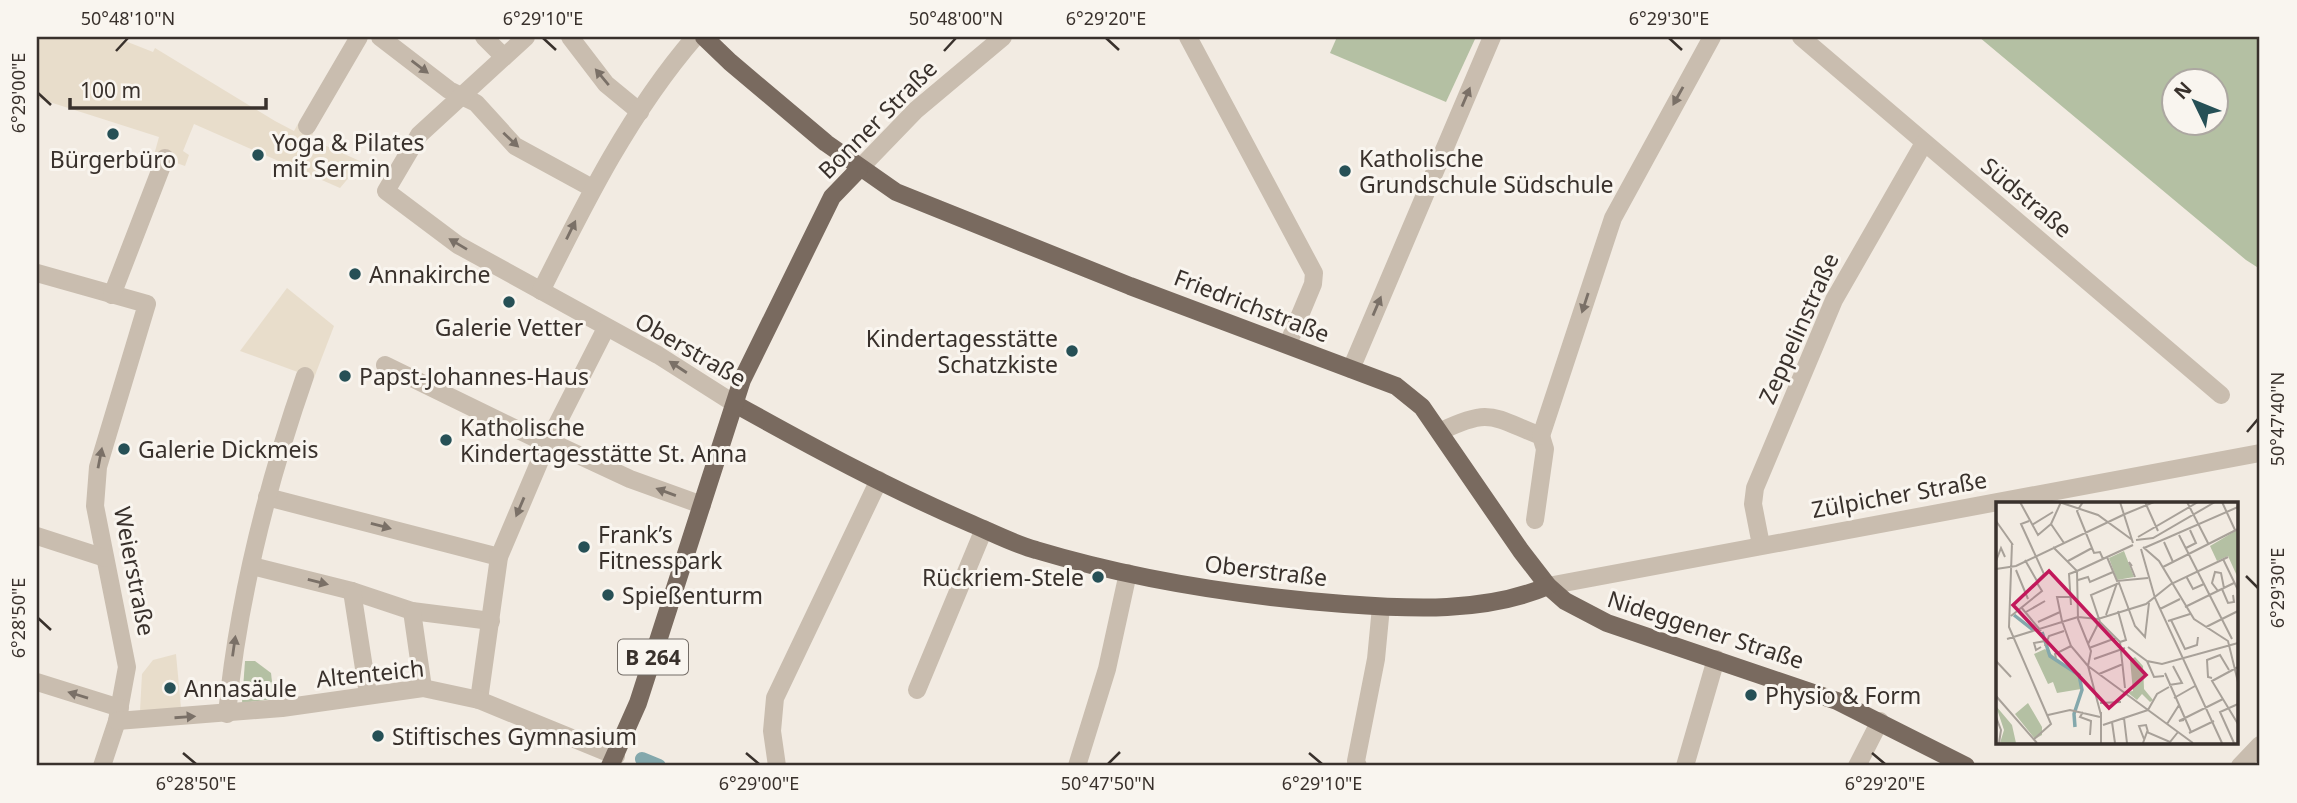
<svg xmlns="http://www.w3.org/2000/svg" width="2297" height="803" font-family="'Noto Sans',sans-serif">
<style>
.green{fill:#b4c0a3;fill-rule:evenodd}
.plaza{fill:#e8ddcb}
.lines{fill:none;stroke-linecap:round;stroke-linejoin:round}
.canal{stroke:#84a8ac;stroke-width:14}
.minor{stroke:#c9bdaf;stroke-width:18}
.major{stroke:#796a5f;stroke-width:18}
.oneway{fill:#7a7067}
.ticks{fill:none;stroke:#39312c;stroke-width:2.5}
.poi-dot{fill:#265056;stroke:#f9f5ef;stroke-width:2.5}
.labels{text-anchor:middle;dominant-baseline:central;stroke-width:6;stroke-linejoin:round;paint-order:stroke}
.shield{fill:#f9f5ef;stroke:#736c66;stroke-width:2}
.shield-label{font-size:21px;font-weight:bold;fill:#39312c}
.street-label{font-size:23px;fill:#39312c;stroke:#f9f5ef}
.poi-label{font-size:23px;fill:#39312c;stroke:#f9f5ef;text-anchor:start}
.inset-river{fill:none;stroke:#84a8ac;stroke-width:3.5}
.inset-road{fill:none;stroke:#a8a199;stroke-width:2}
.view{fill:#c2185b;fill-opacity:0.15;stroke:#c2185b;stroke-width:3.5}
.inset-edge{fill:none;stroke:#39312c;stroke-width:3.5}
.neatline{fill:none;stroke:#39312c;stroke-width:2.5}
.ticks-label{font-size:18px;text-anchor:middle;fill:#39312c}
</style>
<rect width="100%" height="100%" fill="#f2ebe2"/>
<g class="green">
<path d="M1337,37h139l-30,65 -116,-49z"/>
<path d="M1979,37h281v232l-14,-9zM2174,80h42v42h-42z"/>
<path d="M245,661h10l16,12 3,26 -32,4z"/>
</g>
<g class="plaza">
<path d="M40,37h75l38,15 2,-4 120,73 19,10 5,-9 15,8 -3,9 51,23 -22,26 -146,-64 -11,27 6,4 -4,11 -31,-11 5,-18 -122,-39v-51z"/>
<path d="M287,288l47,38 -20,52 -74,-27z"/>
<path d="M176,654l5,54 -41,3 2,-37 11,-14z"/>
</g>
<g class="lines">
<path class="canal" d="M642,759l17,7"/>
<g class="minor">
<path d="M380,37l69,53 27,13 39,43 77,42"/>
<path d="M484,37l20,20"/>
<path d="M526,37l-107,98 -33,56 72,54 200,110 77,49"/>
<path d="M570,37l36,47 34,28"/>
<path d="M1188,37l126,236 -1,11 -25,60"/>
<path d="M1801,37l420,358"/>
<path d="M307,126l52,-89"/>
<path d="M859,169l57,-59 87,-73"/>
<path d="M37,273l110,31 -49,163 -3,39 32,161 -10,54 -15,45"/>
<path d="M541,291c44,-88 89,-179 154,-254"/>
<path d="M112,295l53,-137"/>
<path d="M385,365l162,79 10,1 73,34 72,26"/>
<path d="M1351,369l141,-332"/>
<path d="M1441,431c50,-24 51,-14 100,5l4,13 -10,71"/>
<path d="M1541,436l72,-218 99,-181"/>
<path d="M267,497l232,60"/>
<path d="M37,536l68,22"/>
<path d="M1761,545l-8,-41 2,-16 79,-188 90,-157"/>
<path d="M252,566l100,25 60,20 79,10"/>
<path d="M1548,586l712,-133"/>
<path d="M352,591l16,103"/>
<path d="M412,611l11,77"/>
<path d="M37,682l83,26"/>
<path d="M917,690l67,-161"/>
<path d="M479,700l20,-143 48,-113 59,-116"/>
<path d="M227,714c11,-115 40,-229 78,-338"/>
<path d="M117,721l165,-13 141,-20 56,12 137,56"/>
<path d="M777,766l-5,-35 3,-33 104,-218"/>
<path d="M1077,766l30,-97 21,-96"/>
<path d="M1358,766l-2,-5 20,-102 5,-52"/>
<path d="M1685,766l31,-107"/>
<path d="M1857,766l23,-45"/>
<path d="M2240,766l20,-21"/>
</g>
<g class="major">
<path d="M704,37l26,25 96,81 70,49 234,94 266,100 26,21 99,144 27,35 17,15 42,22 230,78 129,65"/>
<path d="M735,404c77,43 155,85 237,120 21,9 42,20 64,26 100,30 203,46 308,54 66,5 141,9 204,-18"/>
<path d="M610,766l28,-63 104,-323 90,-183 27,-28"/>
</g>
</g>
<defs><path id="oneway-solid" d="M-6-.8H1V-3.2L6.5 0L1 3.2V.8H-6Z" transform="scale(1.75)"/></defs>
<g class="oneway">
<use href="#oneway-solid" transform="translate(420 67) rotate(37)"/>
<use href="#oneway-solid" transform="translate(602 77) rotate(-130)"/>
<use href="#oneway-solid" transform="translate(1678 96) rotate(119)"/>
<use href="#oneway-solid" transform="translate(1466 97) rotate(-67)"/>
<use href="#oneway-solid" transform="translate(511 140) rotate(43)"/>
<use href="#oneway-solid" transform="translate(571 230) rotate(-64)"/>
<use href="#oneway-solid" transform="translate(458 244) rotate(-149)"/>
<use href="#oneway-solid" transform="translate(1585 303) rotate(108)"/>
<use href="#oneway-solid" transform="translate(1377 306) rotate(-67)"/>
<use href="#oneway-solid" transform="translate(678 367) rotate(-147)"/>
<use href="#oneway-solid" transform="translate(100 458) rotate(-79)"/>
<use href="#oneway-solid" transform="translate(666 492) rotate(-160)"/>
<use href="#oneway-solid" transform="translate(520 507) rotate(113)"/>
<use href="#oneway-solid" transform="translate(381 526) rotate(15)"/>
<use href="#oneway-solid" transform="translate(318 582) rotate(14)"/>
<use href="#oneway-solid" transform="translate(234 646) rotate(-82)"/>
<use href="#oneway-solid" transform="translate(78 695) rotate(-163)"/>
<use href="#oneway-solid" transform="translate(185 717) rotate(-4)"/>
</g>
<path class="ticks" d="M543,38l13,12M1106,38l13,12M1669,38l13,12M116,51l12,-13M944,51l12,-13M38,93l13,12M2247,432l11,-13M2246,576l12,12M38,618l13,12M183,753l13,11M746,753l13,11M1309,753l13,11M1872,753l13,11M1108,764l12,-12"/>
<g class="poi-dot">
<circle cx="113" cy="134" r="7"/>
<circle cx="258" cy="155" r="7"/>
<circle cx="1345" cy="171" r="7"/>
<circle cx="355" cy="274" r="7"/>
<circle cx="509" cy="302" r="7"/>
<circle cx="1072" cy="351" r="7"/>
<circle cx="345" cy="376" r="7"/>
<circle cx="446" cy="440" r="7"/>
<circle cx="124" cy="449" r="7"/>
<circle cx="584" cy="547" r="7"/>
<circle cx="1098" cy="577" r="7"/>
<circle cx="608" cy="595" r="7"/>
<circle cx="170" cy="688" r="7"/>
<circle cx="1751" cy="695" r="7"/>
<circle cx="378" cy="736" r="7"/>
</g>
<g class="labels">
<rect class="shield" x="618" y="639.5" width="70" height="35" rx="5"/>
<g class="shield-label">
<text x="653" y="657">B 264</text>
</g>
<g class="street-label">
<text transform="translate(877 119) rotate(-45)">Bonner Straße</text>
<text transform="translate(2027 197) rotate(40)">Südstraße</text>
<text transform="translate(1252 305) rotate(21)">Friedrichstraße</text>
<text transform="translate(1798 328) rotate(-66)">Zeppelinstraße</text>
<text transform="translate(691 349) rotate(30)">Oberstraße</text>
<text transform="translate(1899 494) rotate(-10)">Zülpicher Straße</text>
<text transform="translate(1266 570) rotate(7)">Oberstraße</text>
<text transform="translate(135 571) rotate(79)">Weierstraße</text>
<text transform="translate(1706 629) rotate(18)">Nideggener Straße</text>
<text transform="translate(370 673) rotate(-6)">Altenteich</text>
</g>
<g class="poi-label">
<text x="272" y="142">Yoga &amp; Pilates<tspan x="272" dy="26">mit Sermin</tspan></text>
<text x="1359" y="158">Katholische<tspan x="1359" dy="26">Grundschule Südschule</tspan></text>
<text x="113" y="159" text-anchor="middle">Bürgerbüro</text>
<text x="369" y="274">Annakirche</text>
<text x="509" y="327" text-anchor="middle">Galerie Vetter</text>
<text x="1058" y="338" text-anchor="end">Kindertagesstätte<tspan x="1058" dy="26">Schatzkiste</tspan></text>
<text x="359" y="376">Papst-Johannes-Haus</text>
<text x="460" y="427">Katholische<tspan x="460" dy="26">Kindertagesstätte St. Anna</tspan></text>
<text x="138" y="449">Galerie Dickmeis</text>
<text x="598" y="534">Frank’s<tspan x="598" dy="26">Fitnesspark</tspan></text>
<text x="1084" y="577" text-anchor="end">Rückriem-Stele</text>
<text x="622" y="595">Spießenturm</text>
<text x="184" y="688">Annasäule</text>
<text x="1765" y="695">Physio &amp; Form</text>
<text x="392" y="736">Stiftisches Gymnasium</text>
</g>
</g>
<g transform="translate(1996 502)">
<rect width="242" height="242" fill="#f2ebe2"/>
<path d="M241,28v46l-9,-20 -11,5 -7,-15zM128,49l10,26 -17,3 -8,-22zM49,147l33,26 3,14 -24,4 -4,-11 -5,2 -14,-30zM139,155l8,9 1,23 9,11 -3,2 -8,-8 -5,6 -10,-8 6,-1 -3,-31zM32,201l14,24v8l-7,4 -20,-25zM0,204l16,19 4,18h-16l4,-13z" fill="#b4c0a3"/>
<path class="inset-river" d="M18,113l19,15M46,130l8,24 29,19 3,15 -8,24 1,13"/>
<path class="inset-road" d="M24,0l18,33 13,-11M63,0l39,13 33,24M87,0l-6,9 17,42 6,-1 3,7M124,0l13,41M149,0l13,29M191,0l21,41M226,0l13,28M129,12l29,-12M0,19l17,24M33,19l-8,3 23,50 -7,7M55,22l10,-22M55,22l13,19M36,23l21,-13M183,33l53,104M142,35l60,-35M140,38l17,-2 62,-36M168,40l9,20M16,41l-3,84 42,97 -18,16M57,45l24,24 -8,3 2,31M147,45l16,14 35,58 34,22 10,41M148,46l94,-41M190,46l10,-5 -6,-13M145,47l14,49 67,145M111,55l10,24 31,-3M227,57l15,31M29,58l12,21M0,59l5,-13 4,9M72,59l24,-13M136,64l-3,-4 6,15M167,65l75,-38M0,67l20,-3 109,-52M20,68l12,29M190,74l7,13 11,-5M82,78l10,-3 2,5 23,-10M226,87l6,14 6,-1 -1,-7M222,89l-6,-8 3,-11 6,1 3,15M25,105l20,24M189,105l49,-24M164,107l20,-10M122,109l8,29 -6,2M30,110l19,-11M110,113l11,-32M15,114l31,-25 -5,-8M82,115l20,2 48,-15 25,-20 57,-27M175,118l14,29 12,-4 1,-8M66,119l-5,-24h17M66,119l9,25 17,20M172,119l22,-7M42,120l22,-10M210,125l32,-16M11,137l71,-22M92,142l10,-20M49,144l4,-10 15,-5M45,145l-5,3 -2,-7 11,-2M132,145l19,14 15,3 76,-21M93,146l27,-10M60,156l-1,-4 16,-8M98,157l31,-11M0,159l15,16M151,159l7,16 10,-1M92,164l105,77M92,164l3,-15 -13,-32 -1,-48 56,-26M92,164l13,49M242,165l-26,14 26,43M169,171l26,59M103,172l24,-10M216,176l-4,-1 -1,-17 13,-5 9,15M173,183l13,-2 -9,-17M129,186l-5,-46 -20,-20 -9,-27 28,-12 16,43 10,11 4,-34M0,194l41,47M178,196l21,-12M104,201l21,-1M152,208l9,-16 12,-7M87,210l-3,5 11,4 -1,14M52,213l22,-5 30,7M0,215l5,13 -2,13M128,216l3,25M188,218l-5,1 44,-22M116,220l3,21M171,222l12,-19M107,223l45,-15M193,231l25,-12M148,237l-5,-13 7,-1 2,7M105,241v-31M147,241l4,-11 23,10 8,-10M238,241l-14,-31 18,-8"/>
<path class="view" d="M53,69l97,104 -37,33 -96,-103z"/>
<rect width="242" height="242" class="inset-edge"/>
</g>
<rect width="2297" height="803" fill="none" stroke="#f9f5ef" stroke-width="77"/>
<g transform="translate(2195 102) rotate(313)"><circle r="33" fill="#f9f5ef" stroke="#aca7a1" stroke-width="2"/>
<path d="M0-5L12 26L0 18L-12 26Z" fill="#265056"/>
<text y="-10" font-size="19" font-weight="bold" text-anchor="middle" fill="#39312c">N</text>
</g>
<path d="M70 98v10h196v-10" fill="none" stroke="#39312c" stroke-width="3.5"/>
<text x="80" y="98" font-size="21" fill="#39312c" stroke="#f9f5ef" stroke-width="5" paint-order="stroke">100 m</text>
<rect x="38" y="38" width="2220" height="726" class="neatline"/>
<g class="ticks-label">
<text x="128" y="25">50°48'10"N</text>
<text x="543" y="25">6°29'10"E</text>
<text x="956" y="25">50°48'00"N</text>
<text x="1106" y="25">6°29'20"E</text>
<text x="1669" y="25">6°29'30"E</text>
<text transform="translate(19 93) rotate(-90)" y="6">6°29'00"E</text>
<text transform="translate(2278 419) rotate(-90)" y="6">50°47'40"N</text>
<text transform="translate(2278 588) rotate(-90)" y="6">6°29'30"E</text>
<text transform="translate(19 618) rotate(-90)" y="6">6°28'50"E</text>
<text x="196" y="790">6°28'50"E</text>
<text x="759" y="790">6°29'00"E</text>
<text x="1108" y="790">50°47'50"N</text>
<text x="1322" y="790">6°29'10"E</text>
<text x="1885" y="790">6°29'20"E</text>
</g>
</svg>
